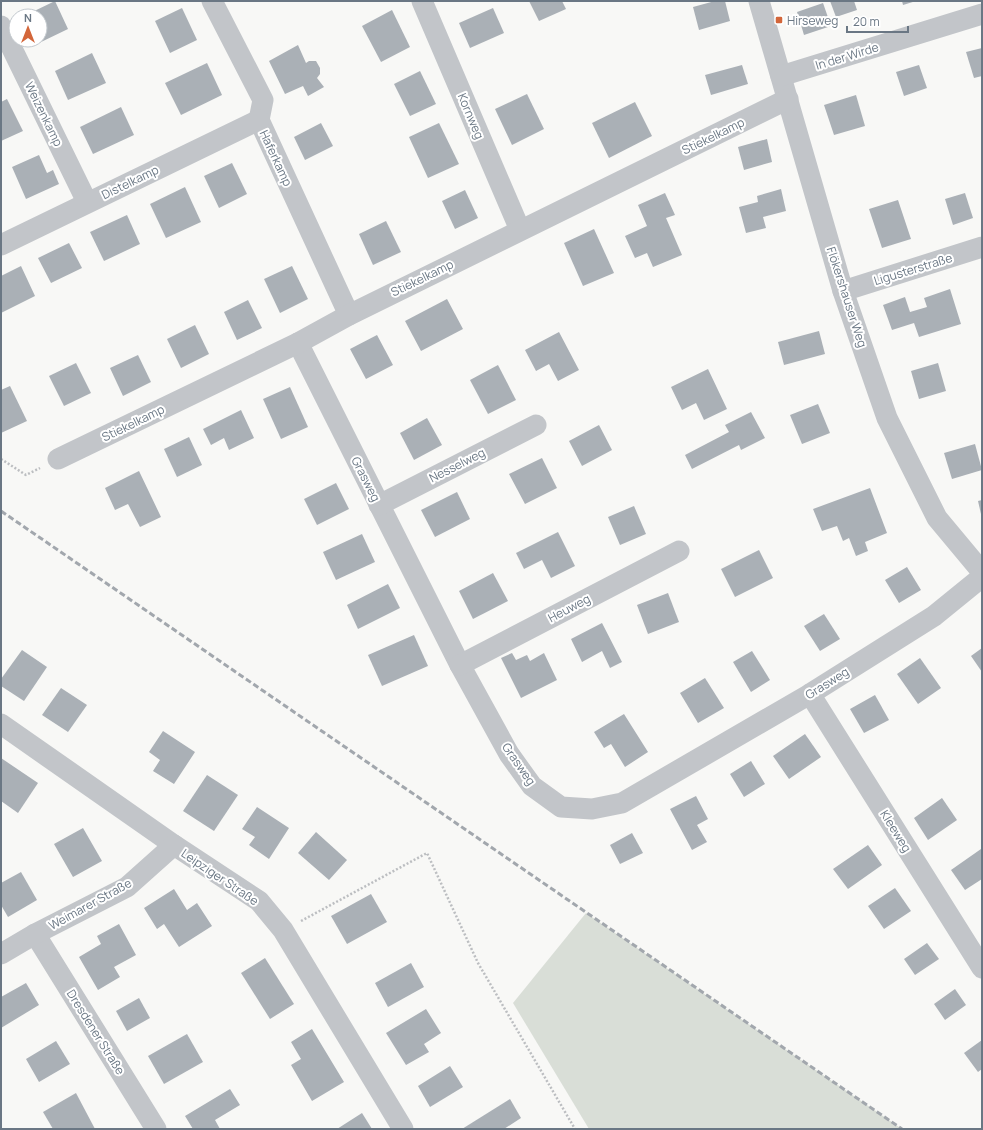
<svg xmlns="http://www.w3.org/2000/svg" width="983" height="1130" font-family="Manrope,sans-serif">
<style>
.green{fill:#d9ded7}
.building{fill:#aab0b6}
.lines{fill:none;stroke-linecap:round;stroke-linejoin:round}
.path{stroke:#bcbec1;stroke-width:2.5;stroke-dasharray:2 2;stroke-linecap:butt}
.minor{stroke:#c2c5c9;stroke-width:21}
.rail{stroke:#a2a7ad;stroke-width:3;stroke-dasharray:6 3;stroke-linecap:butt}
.poi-dot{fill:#d3663a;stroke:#fff;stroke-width:1.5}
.labels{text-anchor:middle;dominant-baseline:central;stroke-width:4;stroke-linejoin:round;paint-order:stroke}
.poi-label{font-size:12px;fill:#6a7784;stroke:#fff;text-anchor:start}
.street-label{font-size:12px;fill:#6a7784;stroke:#fff}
</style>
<rect width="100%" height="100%" fill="#f8f8f6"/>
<path class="green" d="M586,913l316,216h-313l-76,-126z"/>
<g class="building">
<path d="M55,1l13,28 -29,14 -1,-3h2v-24h-13l-1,-1z"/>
<path d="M529,1h33l4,8 -27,12z"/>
<path d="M715,1h10l5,20 -31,9 -6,-23z"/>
<path d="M830,1h24l3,9 -21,7z"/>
<path d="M902,1h14l-13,4z"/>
<path d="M823,3l8,23 -27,9 -7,-23z"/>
<path d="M182,8l15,32 -27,13 -15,-32z"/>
<path d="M493,8l11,25 -34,15 -11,-25z"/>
<path d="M392,10l18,37 -29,15 -19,-36z"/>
<path d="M298,45l8,18 3,-2h7l4,7v6l-3,4 7,9 -16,9 -5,-10 -18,8 -16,-33z"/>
<path d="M982,48v28l-8,2 -8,-26z"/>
<path d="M92,53l14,30 -38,17 -13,-29z"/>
<path d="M207,63l15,32 -41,20 -16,-32z"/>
<path d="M742,65l6,19 -37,11 -6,-20z"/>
<path d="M919,65l8,23 -23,8 -8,-24z"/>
<path d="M420,71l16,33 -26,12 -16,-32z"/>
<path d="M527,94l17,35 -32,16 -17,-36z"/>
<path d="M856,95l9,31 -31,9 -10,-30z"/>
<path d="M7,99l16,32 -22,10v-39z"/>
<path d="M635,102l17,34 -43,22 -17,-35z"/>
<path d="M121,107l13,28 -41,19 -13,-27z"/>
<path d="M321,123l12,23 -28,14 -11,-23z"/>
<path d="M439,123l20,41 -31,14 -19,-41z"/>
<path d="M767,139l5,23 -28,8 -6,-23z"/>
<path d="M39,155l8,18 6,-3 6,14 -33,15 -14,-32z"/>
<path d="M232,163l15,31 -28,14 -15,-32z"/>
<path d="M185,187l16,35 -35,16 -16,-34z"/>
<path d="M781,189l5,22 -23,6 3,11 -20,5 -7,-26 19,-5 -1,-6z"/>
<path d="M465,190l13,28 -23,11 -13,-28z"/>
<path d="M665,193l10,22 -9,3 16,37 -29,12 -6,-14 -12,5 -10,-22 22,-10 -9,-21z"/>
<path d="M965,193l8,25 -20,7 -8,-26z"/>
<path d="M898,200l13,39 -29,9 -13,-39z"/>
<path d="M127,215l13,29 -36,17 -14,-29z"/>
<path d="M386,221l15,31 -28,13 -14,-31z"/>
<path d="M594,229l20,44 -31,13 -19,-43z"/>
<path d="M69,243l13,25 -31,15 -13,-25z"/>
<path d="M21,266l14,30 -34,17v-37z"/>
<path d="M292,266l16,33 -28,14 -16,-34z"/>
<path d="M950,289l11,35 -42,13 -5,-14 -22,7 -9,-25 22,-8 5,15 17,-5 -3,-9z"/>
<path d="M447,299l16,30 -42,22 -16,-30z"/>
<path d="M248,300l14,28 -25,12 -13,-28z"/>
<path d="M195,325l14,29 -28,14 -14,-29z"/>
<path d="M819,331l6,23 -41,11 -6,-23z"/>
<path d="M559,332l20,38 -21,11 -9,-17 -13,7 -11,-21z"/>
<path d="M377,335l16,30 -27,14 -16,-30z"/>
<path d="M138,355l13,27 -28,14 -13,-28z"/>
<path d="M76,363l15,30 -27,13 -15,-30z"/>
<path d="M938,363l8,28 -27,8 -8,-28z"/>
<path d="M498,365l18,35 -28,14 -18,-34z"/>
<path d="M708,369l19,40 -23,11 -8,-17 -14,7 -11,-23z"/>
<path d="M10,386l17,35 -26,12v-43z"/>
<path d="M290,387l18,40 -27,12 -18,-40z"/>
<path d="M818,404l12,29 -28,11 -12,-29z"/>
<path d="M241,410l13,28 -25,12 -5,-12 -13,7 -8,-16z"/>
<path d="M751,412l14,26 -24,12 -2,-5 -47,24 -7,-14 44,-23 -4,-7z"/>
<path d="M427,418l15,27 -28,15 -14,-27z"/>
<path d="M599,425l13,25 -30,16 -13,-25z"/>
<path d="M189,437l13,28 -25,12 -13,-28z"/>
<path d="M975,444l7,26 -30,9 -8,-26z"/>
<path d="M542,458l15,30 -32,16 -16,-30z"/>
<path d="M139,471l22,46 -21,10 -12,-23 -13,6 -10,-22z"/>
<path d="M336,483l13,26 -32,16 -13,-26z"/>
<path d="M870,488l17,45 -22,9 3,9 -12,5 -7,-18 -6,3 -6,-15 -15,5 -9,-22z"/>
<path d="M457,492l13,27 -35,18 -14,-27z"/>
<path d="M982,500v14h-1l-3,-13z"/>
<path d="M634,506l12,28 -26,11 -12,-28z"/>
<path d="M558,532l17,34 -24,12 -9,-18 -18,9 -8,-16z"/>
<path d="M362,534l13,28 -39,18 -13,-28z"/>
<path d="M759,550l14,28 -38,19 -14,-28z"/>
<path d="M907,567l14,23 -22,13 -14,-23z"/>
<path d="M493,573l15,28 -35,18 -14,-28z"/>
<path d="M388,584l12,24 -42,21 -11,-24z"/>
<path d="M668,593l11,29 -31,12 -11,-29z"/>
<path d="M824,614l16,25 -20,12 -16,-25z"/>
<path d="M602,623l20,39 -12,6 -8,-17 -20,11 -11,-23z"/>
<path d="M414,635l14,31 -46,20 -14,-31z"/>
<path d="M982,648v24l-11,-16z"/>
<path d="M22,650l25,17 -23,34 -23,-15v-7z"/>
<path d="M752,651l18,29 -19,12 -18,-30z"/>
<path d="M512,653l4,7 11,-5 3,6 14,-8 13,27 -36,18 -20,-40z"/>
<path d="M920,658l21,30 -23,16 -21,-30z"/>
<path d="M705,678l19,30 -26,15 -18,-30z"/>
<path d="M61,688l26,17 -19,27 -26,-17z"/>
<path d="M875,695l14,25 -25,13 -14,-24z"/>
<path d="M624,714l24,38 -23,15 -14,-23 -7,4 -10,-16z"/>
<path d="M163,731l32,21 -21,32 -21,-13 7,-11 -11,-8z"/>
<path d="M805,734l16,23 -32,22 -16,-23z"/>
<path d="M1,758l37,25 -20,30 -17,-12z"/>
<path d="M751,761l14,23 -21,13 -14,-23z"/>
<path d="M207,775l31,20 -24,36 -31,-20z"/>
<path d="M696,796l12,23 -11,6 10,17 -15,8 -22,-41z"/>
<path d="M942,798l15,22 -29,20 -14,-22z"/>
<path d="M257,807l32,21 -20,31 -20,-14 6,-8 -13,-8z"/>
<path d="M83,828l19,33 -29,16 -19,-33z"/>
<path d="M316,832l31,28 -18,20 -31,-27z"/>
<path d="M632,833l11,20 -23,11 -10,-19z"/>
<path d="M868,845l14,20 -34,24 -15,-20z"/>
<path d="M981,849l1,2v28l-17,11 -14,-20z"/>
<path d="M21,872l16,28 -29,17 -7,-12v-22z"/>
<path d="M895,888l16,23 -27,18 -16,-23z"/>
<path d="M174,889l13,21 10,-7 15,23 -33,21 -15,-23 -7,5 -13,-21z"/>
<path d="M371,894l16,28 -40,22 -16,-28z"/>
<path d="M119,924l17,31 -22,12 6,10 -22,13 -19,-33 22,-13 -4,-8z"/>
<path d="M927,943l12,16 -24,16 -11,-16z"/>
<path d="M265,958l29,46 -24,15 -29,-46z"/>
<path d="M411,963l13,24 -36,20 -13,-24z"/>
<path d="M26,983l13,22 -38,23v-31z"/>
<path d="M955,989l11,16 -21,15 -11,-16z"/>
<path d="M139,998l11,20 -23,13 -11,-20z"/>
<path d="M426,1009l15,24 -17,11 5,8 -23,13 -20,-32z"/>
<path d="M312,1029l32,53 -32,19 -21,-36 10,-6 -10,-17z"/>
<path d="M187,1034l16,28 -39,22 -16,-28z"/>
<path d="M982,1040v29l-4,3 -14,-19z"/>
<path d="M56,1041l14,23 -31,18 -13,-23z"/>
<path d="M450,1066l13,21 -33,20 -12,-21z"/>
<path d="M230,1089l10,16 -25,15 5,9h-27l-8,-13z"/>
<path d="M76,1093l19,36h-42l-10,-17z"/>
<path d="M510,1099l11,19 -17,11h-42z"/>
<path d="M362,1113l10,16h-35z"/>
</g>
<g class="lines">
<g class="path">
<path d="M1,459l25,16 14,-7"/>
<path d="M301,921l126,-68 51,110 97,166"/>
</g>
<g class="minor">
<path d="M212,1l51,99 -4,20 90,195"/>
<path d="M422,1l98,229"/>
<path d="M759,1l84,290 44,127 50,100 45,54"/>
<path d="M1,26l86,176"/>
<path d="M781,76l201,-62"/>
<path d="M1,245l258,-125"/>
<path d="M843,291l139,-44"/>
<path d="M298,343l162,322 49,89 23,32 29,21 31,2 30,-6 188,-109 124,-78 48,-39"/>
<path d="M58,459l240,-116 51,-28 439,-216"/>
<path d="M379,505l157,-80"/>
<path d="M460,665l219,-114"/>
<path d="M810,694l172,274"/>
<path d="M1,724l173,121 85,56 24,29 120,199"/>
<path d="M35,934l121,195"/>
<path d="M1,954l34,-20 92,-47 47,-42"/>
</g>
<path class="rail" d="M1,511l901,618"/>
</g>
<rect class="poi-dot" x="775" y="16" width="8" height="8" rx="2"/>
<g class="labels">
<g class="poi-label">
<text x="787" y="20">Hirseweg</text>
</g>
<g class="street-label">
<text transform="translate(847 56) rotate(-17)">In der Wirde</text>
<text transform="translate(44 114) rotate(64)">Weizenkamp</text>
<text transform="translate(471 116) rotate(67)">Kornweg</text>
<text transform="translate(713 136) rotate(-26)">Stiekelkamp</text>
<text transform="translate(276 158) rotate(65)">Haferkamp</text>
<text transform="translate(130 182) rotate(-26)">Distelkamp</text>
<text transform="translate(913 269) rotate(-17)">Ligusterstraße</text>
<text transform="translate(422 278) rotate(-26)">Stiekelkamp</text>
<text transform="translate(847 297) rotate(72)">Flökershauser Weg</text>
<text transform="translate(133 423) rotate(-26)">Stiekelkamp</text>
<text transform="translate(457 465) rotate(-27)">Nesselweg</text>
<text transform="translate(366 479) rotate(63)">Grasweg</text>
<text transform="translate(569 608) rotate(-28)">Heuweg</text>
<text transform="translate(827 683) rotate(-32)">Grasweg</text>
<text transform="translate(519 764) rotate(55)">Grasweg</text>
<text transform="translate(896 831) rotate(58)">Kleeweg</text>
<text transform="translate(220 877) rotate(34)">Leipziger Straße</text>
<text transform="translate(90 904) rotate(-29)">Weimarer Straße</text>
<text transform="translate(96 1032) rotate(58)">Dresdener Straße</text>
</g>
</g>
<rect width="983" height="1130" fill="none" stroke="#6a7784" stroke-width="4"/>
<g transform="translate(28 28)"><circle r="19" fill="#ffffff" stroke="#c3c9ce"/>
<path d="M0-3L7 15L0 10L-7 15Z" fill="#d3663a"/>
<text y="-6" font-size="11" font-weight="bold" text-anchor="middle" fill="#6a7784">N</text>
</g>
<path d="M847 26v6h61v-6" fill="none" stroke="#6a7784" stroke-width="2"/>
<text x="853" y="26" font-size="12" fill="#6a7784" stroke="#ffffff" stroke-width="3" paint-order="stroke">20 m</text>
</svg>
